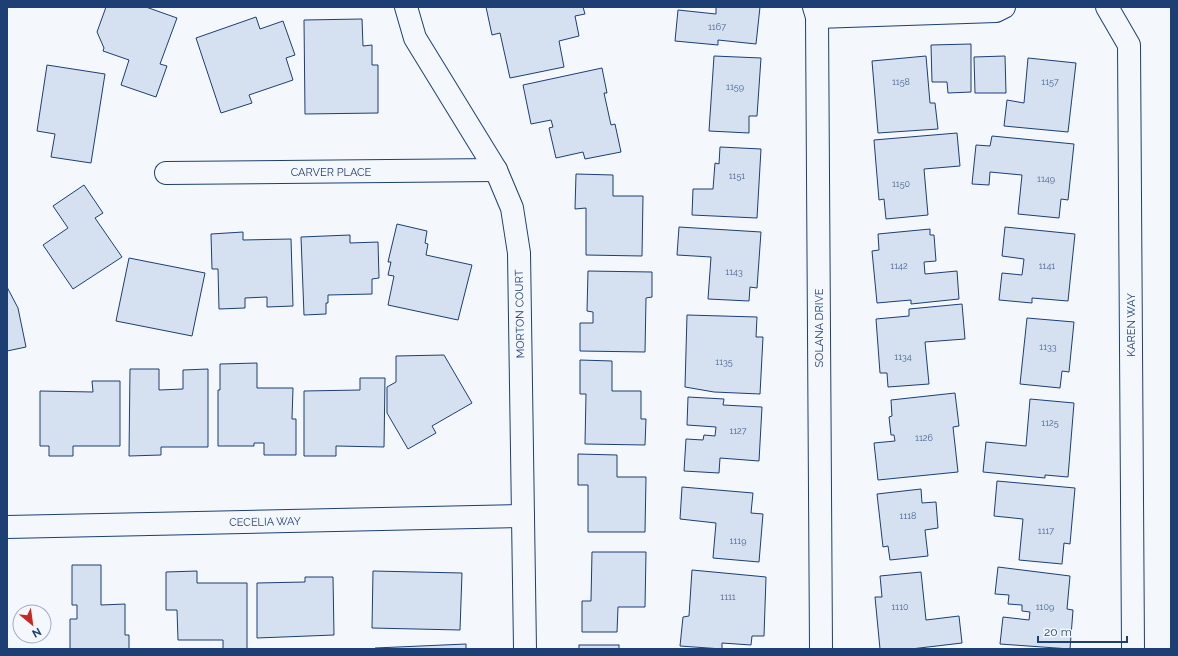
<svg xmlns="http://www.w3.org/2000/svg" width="1178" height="656" font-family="Raleway,sans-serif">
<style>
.building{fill:#d5e0f0;stroke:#1d3f73}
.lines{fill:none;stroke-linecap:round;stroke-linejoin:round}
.minor-casing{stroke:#1d3f73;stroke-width:24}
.minor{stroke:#f4f7fb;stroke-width:22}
.labels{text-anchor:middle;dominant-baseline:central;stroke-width:3;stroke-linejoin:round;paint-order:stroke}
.number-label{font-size:9px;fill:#4b6792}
.street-label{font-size:11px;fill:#1d3f73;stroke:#f4f7fb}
</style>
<rect width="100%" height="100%" fill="#f4f7fb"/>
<g class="building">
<path d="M106,7h40l31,11 -17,46 7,2 -11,31 -35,-12 8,-25 -26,-9 1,-3 -7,-16z"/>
<path d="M486,7h97l2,7 -10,2 4,20 -20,5 5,26 -54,11 -10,-45 -8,2z"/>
<path d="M716,7h44l-4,37 -38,-4v5l-43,-4 3,-31 38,4z"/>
<path d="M256,17l4,12 23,-8 12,34 -9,3 7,22 -44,15 3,8 -31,10 -25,-75z"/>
<path d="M362,19l1,27 9,-1v20h6v48l-73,1 -1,-94z"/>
<path d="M971,44v48l-23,1 -1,-11h-15l-1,-37z"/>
<path d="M714,56l47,2 -4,58h-8v17l-40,-2z"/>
<path d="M926,56l4,47h5l3,26 -60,4 -6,-72z"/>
<path d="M1005,56l1,37h-31l-1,-36z"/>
<path d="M1028,58l48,5 -8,69 -64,-6 3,-26 17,3z"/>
<path d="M47,65l58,9 -14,89 -40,-6 4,-23 -18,-3z"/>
<path d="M602,68l5,25h-3l7,32 4,-1 6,28 -36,7 -2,-7 -27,6 -7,-30 4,-1 -2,-7 -20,4 -8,-39z"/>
<path d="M957,133l3,33 -36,3 4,46 -42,4 -2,-20 -5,1 -5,-60z"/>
<path d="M992,136l82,8 -6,56 -7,-1 -2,19 -41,-4 4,-39 -32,-3 -1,13 -17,-1 4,-39 14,1z"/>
<path d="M720,147l41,2 -4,69 -65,-3 1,-26h20l2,-26 4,1z"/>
<path d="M576,174l37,1v21h30l-1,60 -56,-1v-47l-11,1z"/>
<path d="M84,185l19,28 -8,5 27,39 -49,32 -30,-44 25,-17 -15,-22z"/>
<path d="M397,224l30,7 -2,12 3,1 -2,11 46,10 -14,55 -70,-15 6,-29 -6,-1 3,-13h-3z"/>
<path d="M679,227l82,5 -4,56 -7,-1 -1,14 -41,-2 3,-42 -34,-2z"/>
<path d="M1005,227l70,7 -7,67 -36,-3v5l-33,-3 3,-27 20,2 2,-16 -22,-3z"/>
<path d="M930,229v6h4l2,26 -12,1 1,12 32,-3 2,28 -48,5v-4l-34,3 -5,-52 7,-1 -1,-16z"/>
<path d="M243,232v8l48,-1 2,67 -26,1v-10l-22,1v10l-26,1 -1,-40h-6l-1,-35z"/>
<path d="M350,235v8l28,-1 1,36 -7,1v15l-44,1v8h-2v11l-22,1 -3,-78z"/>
<path d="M129,258l76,15 -13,63 -76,-15z"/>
<path d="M588,271l64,1v25l-6,1 -1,54 -65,-1v-28h13v-11l-6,-1z"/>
<path d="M7,287l11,21 8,39 -19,4z"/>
<path d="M962,304l3,35 -40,3 4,42 -41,3 -1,-14h-7l-4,-54 33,-3v-7z"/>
<path d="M687,315l70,2 -1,20h7l-3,57 -46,-2 -29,-5z"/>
<path d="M1027,318l47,4 -5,50 -7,-1 -2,17 -40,-4z"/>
<path d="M444,355l28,48 -40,23 4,7 -28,16 -21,-36v-26l9,-5v-26z"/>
<path d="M580,360l32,1v30h29v28h5l-1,26 -60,-1 1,-50h-6z"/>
<path d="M257,363v25h36l-1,31h4v36h-32v-12h-10v3h-36v-56h2v-26z"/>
<path d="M130,369h29v21l24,-1v-19l25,-1v78h-47v8l-32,1z"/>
<path d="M360,378h25l-1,69 -48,-1v10h-32v-65l56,-1z"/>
<path d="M92,381h28v65h-47v10h-24v-10h-9v-55l53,1z"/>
<path d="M955,393l4,33 -6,1 5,45 -80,8 -4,-37 21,-2 -1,-6h-3l-2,-18 3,-1 -1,-16z"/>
<path d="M688,397l36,2 -1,6 39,2 -3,54 -39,-3 -1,15 -35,-2 2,-32 17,1 1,-5 11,1 1,-9 -29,-2z"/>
<path d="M1030,399l44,4 -6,74 -23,-2v3l-62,-6 3,-30 40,4z"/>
<path d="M578,454l39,1v22h29l-1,55h-57v-47h-10z"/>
<path d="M997,481l78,7 -5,56 -6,-1 -2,21 -43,-4 4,-41 -29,-3z"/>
<path d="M682,487l71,6 -2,20 12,1 -4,48 -46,-4 3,-35 -36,-4z"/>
<path d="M921,489l1,14 14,-1 2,26 -13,2 3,26 -38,4 -2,-14 -5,1 -6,-53z"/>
<path d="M592,552h54l-1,55h-27l-1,25h-35v-31h9z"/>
<path d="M72,565h29v40l24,-1v31h4v14h-59v-30h7v-14h-5z"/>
<path d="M998,567l72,9 -3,33 6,1 -3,39 -70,-5 3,-27 26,3 1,-8 -8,-1v-6l-14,-1 1,-9 -14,-1z"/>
<path d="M692,570l74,7 -2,59h-12l-1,9 -29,-2v6l-42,-3 3,-29 6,-1z"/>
<path d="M197,571v12h50v66h-24v-9h-45l-1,-30h-11v-38z"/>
<path d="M373,571l89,2 -2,57 -88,-2z"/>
<path d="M921,572l5,48 33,-4 3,27 -51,6h-31l-5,-52h7l-2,-21z"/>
<path d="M305,577h28l1,58 -77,3v-55l48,-1z"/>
<path d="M466,644v5h-91v-1z"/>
<rect x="579" y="645" width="40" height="4"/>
</g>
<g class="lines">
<defs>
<g id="minor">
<path d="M406,7l9,31 81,132 16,38 7,45 6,396"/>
<path d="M814,7l3,10 4,632"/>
<path d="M1107,7l22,38 4,604"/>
<path d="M817,17l179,-6 8,-4"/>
<path d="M166,173l330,-3"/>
<path d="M7,527l516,-11"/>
</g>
</defs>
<use href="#minor" class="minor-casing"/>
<use href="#minor" class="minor"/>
</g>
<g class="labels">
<g class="number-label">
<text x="717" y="27">1167</text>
<text x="901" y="82">1158</text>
<text x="1050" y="82">1157</text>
<text x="735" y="87">1159</text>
<text x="737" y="176">1151</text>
<text x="1046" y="179">1149</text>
<text x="901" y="184">1150</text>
<text x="899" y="266">1142</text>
<text x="1047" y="266">1141</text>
<text x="734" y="272">1143</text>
<text x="1048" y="347">1133</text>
<text x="903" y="357">1134</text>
<text x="724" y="362">1135</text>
<text x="1050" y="423">1125</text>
<text x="738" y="431">1127</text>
<text x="924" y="438">1126</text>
<text x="908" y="516">1118</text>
<text x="1046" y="531">1117</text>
<text x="738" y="541">1119</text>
<text x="728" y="597">1111</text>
<text x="900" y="607">1110</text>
<text x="1045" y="607">1109</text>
</g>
<g class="street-label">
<text x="331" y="172">CARVER PLACE</text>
<text transform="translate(520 314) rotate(-91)">MORTON COURT</text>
<text transform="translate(1131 325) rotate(-90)">KAREN WAY</text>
<text transform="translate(819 328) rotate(-90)">SOLANA DRIVE</text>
<text transform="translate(265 522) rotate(-1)">CECELIA WAY</text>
</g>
</g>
<rect width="1178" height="656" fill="none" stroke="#1d3f73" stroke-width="16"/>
<g transform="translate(32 624) rotate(151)"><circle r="19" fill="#f4f7fb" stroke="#9eadc5"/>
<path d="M0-3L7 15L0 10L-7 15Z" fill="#c62828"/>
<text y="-6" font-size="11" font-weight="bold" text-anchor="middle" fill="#1d3f73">N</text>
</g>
<path d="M1038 636v6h89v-6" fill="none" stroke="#1d3f73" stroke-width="2"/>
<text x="1044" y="636" font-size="12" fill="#1d3f73" stroke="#f4f7fb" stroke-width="3" paint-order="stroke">20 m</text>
</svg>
